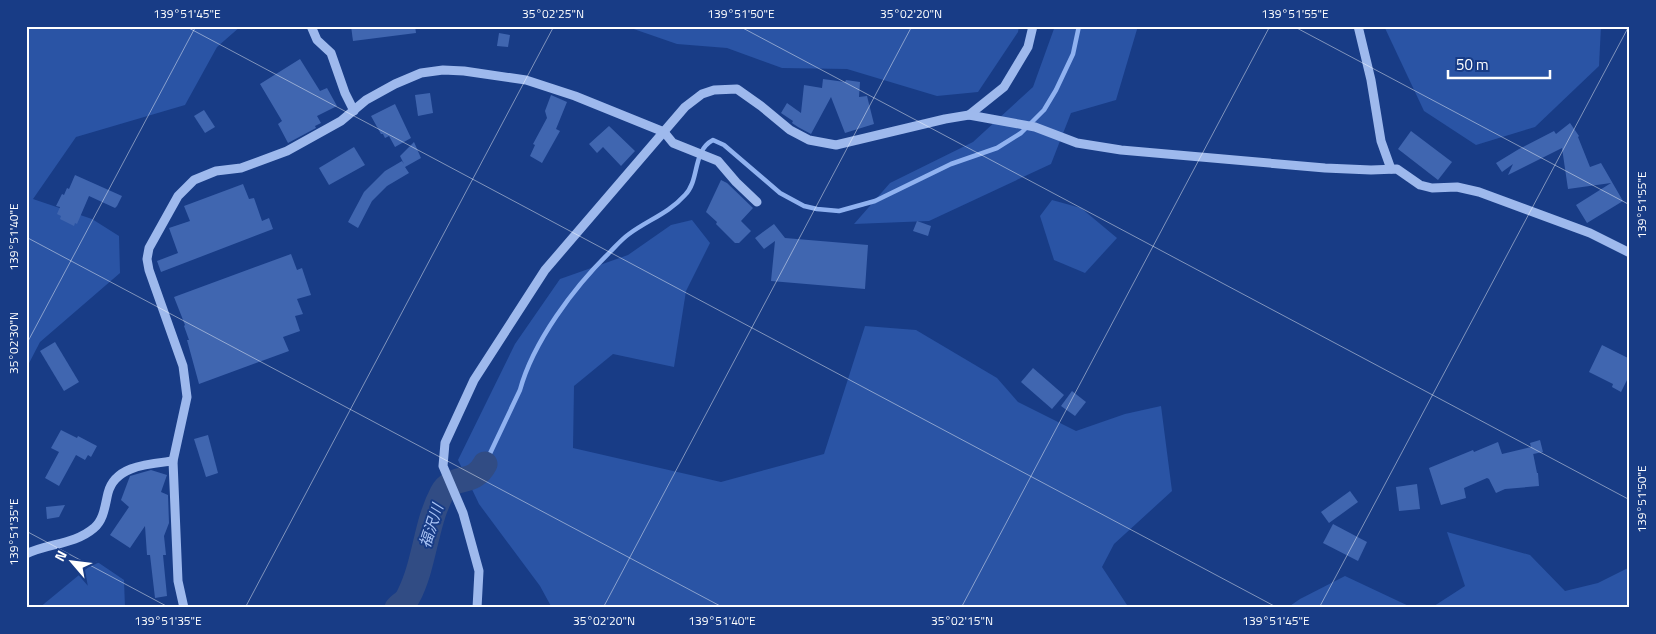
<svg xmlns="http://www.w3.org/2000/svg" width="1656" height="634" font-family="'Titillium Web','Noto Sans JP',sans-serif">
<style>
.green{fill:#2a54a5}
.lines{fill:none;stroke-linecap:round;stroke-linejoin:round}
.stream{stroke:#90b2f0;stroke-width:4.5}
.river{stroke:#314c84;stroke-width:25}
.building{fill:#4066b0}
.minor{stroke:#9eb9ed;stroke-width:9}
.ticks{fill:none;stroke:#fff;stroke-width:1;stroke-opacity:0.45}
.labels{text-anchor:middle;dominant-baseline:central;stroke-width:4;stroke-linejoin:round;paint-order:stroke}
.water-label{font-size:15px;font-style:italic;fill:#a9c3f5;stroke:#183c86}
.neatline{fill:none;stroke:#fff;stroke-width:2}
.ticks-label{font-size:12px;text-anchor:middle;fill:#fff}
</style>
<rect width="100%" height="100%" fill="#183c86"/>
<g class="green">
<path d="M26,26h215l-24,21 -32,58 -109,32 -43,62 59,20 27,17 1,37 -80,69 -14,27z"/>
<path d="M625,26h394l-1,6 -40,60 -41,4 -90,-27 -65,-1 -55,-20 -50,-4z"/>
<path d="M1055,26h83l-22,74 -45,13 -20,51 -122,57 -75,3 36,-41 83,-41 60,-55z"/>
<path d="M1384,26h217l-2,40 -64,61 -59,18 -52,-34z"/>
<path d="M1052,200l29,8 36,30 -32,35 -31,-13 -14,-44z"/>
<path d="M692,220l18,23 -24,48 -12,76 -61,-13 -39,32 -1,62 148,34 103,-28 41,-128 51,4 81,48 21,24 58,29 49,-17 36,-8 11,85 -58,53 -12,23 27,41h-577l-12,-22 -61,-82 -21,-44 57,-116 45,-65 68,-24 43,-30z"/>
<path d="M1447,532l83,23 35,36 33,-8 32,-16v41h-199l34,-22z"/>
<path d="M96,561l28,19 1,28h-86z"/>
<path d="M1345,576l68,32h-126l13,-9z"/>
</g>
<g class="lines">
<path class="stream" d="M485,464l35,-74c13,-48 54,-103 90,-138 6,-6 12,-13 19,-18 19,-14 40,-21 56,-39 15,-15 7,-44 28,-55l11,5 56,48 24,13 13,3 22,2 36,-10 76,-37 46,-16 24,-15 23,-23 12,-20 17,-36 6,-28"/>
<path class="river" d="M397,608c4,-4 9,-7 11,-11 17,-32 17,-72 34,-104 11,-20 31,-6 43,-29"/>
</g>
<g class="building">
<path d="M351,26h64l1,7 -63,8z"/>
<path d="M499,33l11,2 -2,12 -11,-1z"/>
<path d="M300,59l20,32 7,-3 10,18 -20,10 4,7 -6,3 1,2 -28,15 -10,-19 4,-3 -22,-37z"/>
<path d="M823,79l22,3 1,-2 14,2 -1,15 8,-1 7,28 -29,9 -14,-36 -20,37 -13,-7 -6,-4 1,-2 -12,-8 6,-10 14,10 3,-28 18,3z"/>
<path d="M430,93l3,20 -15,3 -3,-21z"/>
<path d="M551,95l16,7 -11,27 4,2 -18,32 -12,-7 5,-11 -2,-1 14,-26 -2,-7z"/>
<path d="M395,104l16,34 -16,9 -6,-11 -4,2 -2,-4h-2l-10,-18z"/>
<path d="M204,110l11,17 -10,6 -11,-17z"/>
<path d="M1570,123l9,13 -1,1 12,30 11,-4 22,38 -36,22 -11,-18 35,-22 -43,6 -6,-41 -54,27 5,-11 -11,8 -6,-9 23,-14 35,-18 2,3z"/>
<path d="M609,126l26,25 -14,15 -18,-19 -6,6 -8,-9z"/>
<path d="M1411,131l41,31 -14,18 -40,-31z"/>
<path d="M414,142l7,16 -16,9 4,6 -22,13 -15,15 -14,27 -10,-6 16,-30 21,-21 17,-10 2,3 -4,-8z"/>
<path d="M354,147l11,18 -36,20 -10,-17z"/>
<path d="M75,175l47,21 -5,10 -2,2 -26,-12 -12,28 -2,-1 -1,3 -14,-7 1,-3 -4,-2 3,-7 -4,-1 6,-12 2,1 3,-7 2,1z"/>
<path d="M721,180l6,3 26,25 -12,13 10,10 -12,12h-4l-19,-19 1,-2 -11,-10z"/>
<path d="M243,184l6,15 5,-1 8,23 7,-3 4,11 -112,43 -4,-11 21,-8 -9,-25 21,-7 -6,-15z"/>
<path d="M917,221l14,5 -3,10 -15,-5z"/>
<path d="M774,224l11,14 83,7 -3,44 -94,-8 4,-40 -11,8 -9,-11z"/>
<path d="M291,254l6,16 5,-2 9,27 -14,4 6,15 -8,2 5,15 -17,6 6,14 -90,33 -12,-44h2l-5,-14 1,-1 -11,-28z"/>
<path d="M55,342l24,40 -15,9 -24,-40z"/>
<path d="M1602,345l28,14v15l-9,18 -9,-5 1,-3 -24,-12z"/>
<path d="M1033,368l31,27 -12,14 -31,-27z"/>
<path d="M1072,391l14,11 -11,14 -14,-10z"/>
<path d="M61,430l16,8 1,-2 19,10 -6,11 -3,-2 -3,5 -9,-5 -17,31 -14,-8 14,-26 -8,-4z"/>
<path d="M208,435l10,38 -12,4 -12,-38z"/>
<path d="M1540,440l3,12 -10,2 -1,-6 5,25h1l1,13 -34,3 -9,4 -7,-14 -2,-1 -23,10 2,10 -25,7 -12,-37 44,-18 1,2 24,-10 4,12 29,-7 -1,-4z"/>
<path d="M151,470l16,5 -6,17 7,3 1,28 -5,13 2,19h-3l4,41 -12,2 -5,-43h-3l-2,-29 -15,22 -20,-13 19,-28 -8,-7 9,-24z"/>
<path d="M1417,484l3,25 -21,2 -3,-24z"/>
<path d="M1350,491l8,11 -29,21 -8,-11z"/>
<path d="M65,505l-6,12 -12,2 -1,-12z"/>
<path d="M1333,524l34,18 -9,19 -35,-18z"/>
</g>
<g class="lines">
<g class="minor">
<path d="M311,26l6,14 14,13 14,40 9,18"/>
<path d="M1358,26l13,54 10,61 10,28"/>
<path d="M969,115l35,-28 24,-40 5,-21"/>
<path d="M26,554c22,-11 48,-9 68,-26 10,-8 11,-23 14,-35 7,-28 42,-29 65,-32"/>
<path d="M184,608l-6,-27 -5,-120 14,-64 -4,-31 -34,-96 -2,-11 2,-11 29,-52 16,-16 22,-9 25,-3 46,-17 54,-30 25,-21 29,-16 26,-11 22,-3 21,1 62,9 49,16 89,36 9,11 45,18 18,21 21,20"/>
<path d="M477,608l2,-37 -16,-58 -20,-47 2,-23 29,-63 71,-110 140,-163 17,-13 12,-4 23,-1 24,17 29,24 19,10 27,5 109,-26 24,-4 66,12 42,16 44,7 204,18 46,2 26,-1 23,16 12,3 25,-1 22,5 111,41 40,20"/>
</g>
</g>
<path class="ticks" d="M185,26l1093,582M739,26l891,474M1293,26l337,179M26,237l698,371M26,345l170,-319M26,531l144,77M245,608l309,-582M603,608l309,-582M961,608l309,-582M1319,608l310,-582"/>
<g class="labels">
<g class="water-label">
<text transform="translate(431 526) rotate(-72)">福沢川</text>
</g>
</g>
<rect width="1656" height="634" fill="none" stroke="#183c86" stroke-width="55"/>
<g transform="translate(72 562) rotate(298)" stroke="#183c86" stroke-width="4" paint-order="stroke">
<path d="M0-4L9 19L0 12L-9 19Z" fill="#ffffff"/>
<text y="-8" font-size="14" font-weight="bold" text-anchor="middle" fill="#ffffff">N</text>
</g>
<path d="M1448 70v8h102v-8" fill="none" stroke="#ffffff" stroke-width="2.5"/>
<text x="1456" y="70" font-size="15" fill="#ffffff" stroke="#183c86" stroke-width="4" paint-order="stroke">50 m</text>
<rect x="28" y="28" width="1600" height="578" class="neatline"/>
<g class="ticks-label">
<text x="187" y="18">139°51'45"E</text>
<text x="553" y="18">35°02'25"N</text>
<text x="741" y="18">139°51'50"E</text>
<text x="911" y="18">35°02'20"N</text>
<text x="1295" y="18">139°51'55"E</text>
<text transform="translate(1642 205) rotate(-90)" y="4">139°51'55"E</text>
<text transform="translate(14 237) rotate(-90)" y="4">139°51'40"E</text>
<text transform="translate(14 343) rotate(-90)" y="4">35°02'30"N</text>
<text transform="translate(1642 499) rotate(-90)" y="4">139°51'50"E</text>
<text transform="translate(14 532) rotate(-90)" y="4">139°51'35"E</text>
<text x="168" y="625">139°51'35"E</text>
<text x="604" y="625">35°02'20"N</text>
<text x="722" y="625">139°51'40"E</text>
<text x="962" y="625">35°02'15"N</text>
<text x="1276" y="625">139°51'45"E</text>
</g>
</svg>
